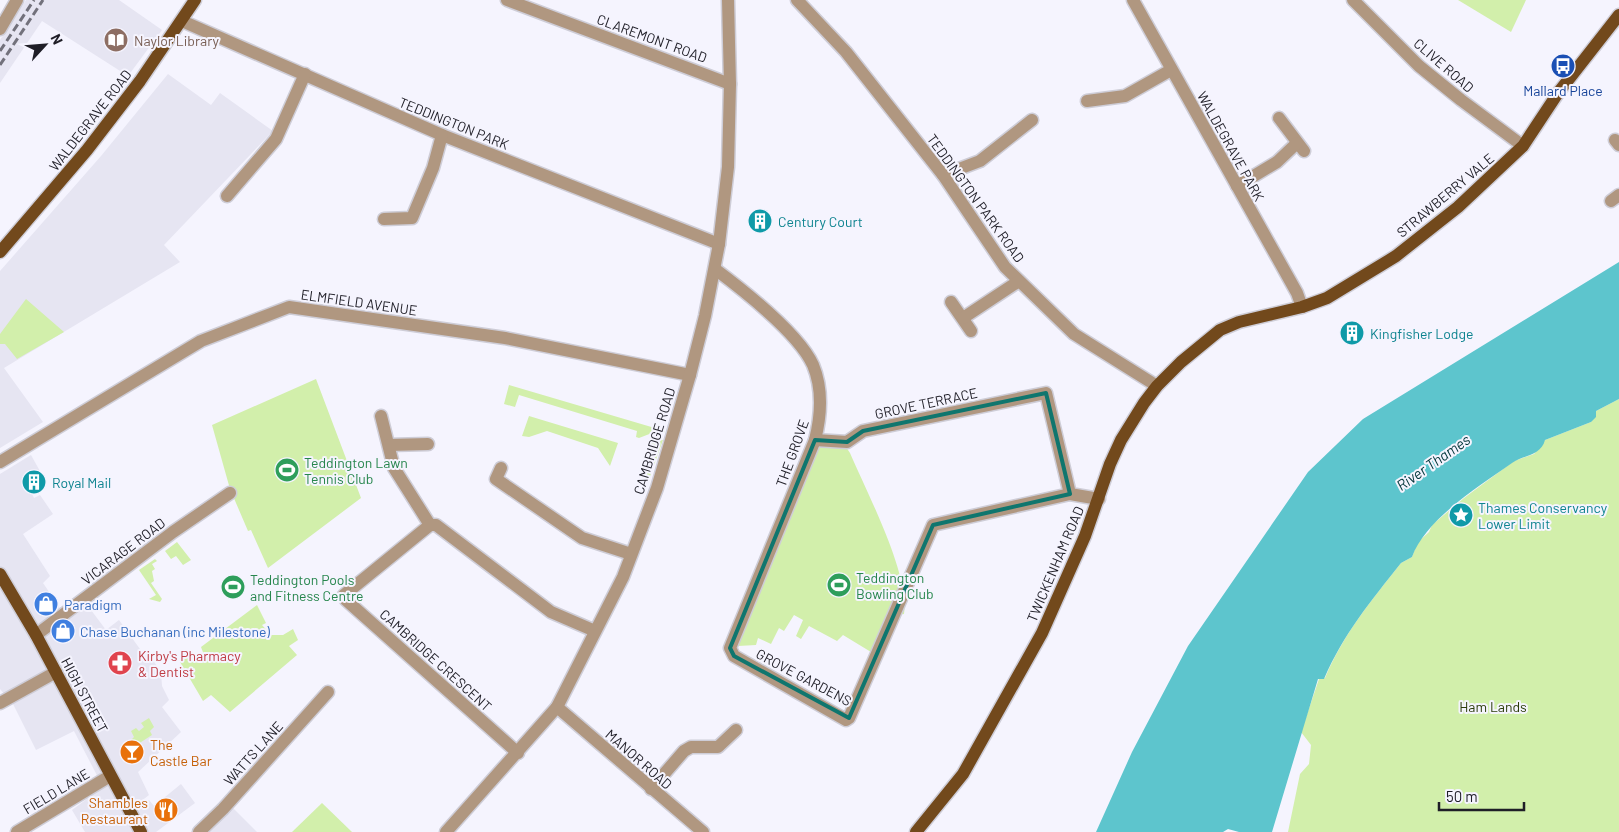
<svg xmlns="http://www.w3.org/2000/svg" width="1619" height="832" font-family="Barlow,sans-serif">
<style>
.built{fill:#e6e5f2}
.green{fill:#d2efab}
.water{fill:#5dc5cd}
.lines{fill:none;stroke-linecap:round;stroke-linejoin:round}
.minor-casing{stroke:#cecdd7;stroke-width:15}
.major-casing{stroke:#cecdd7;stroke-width:15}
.minor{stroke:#b09780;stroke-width:12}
.major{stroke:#72491c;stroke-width:12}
.rail{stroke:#72717b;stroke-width:3;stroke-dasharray:8 4;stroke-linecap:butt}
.marked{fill:none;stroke:#0f766e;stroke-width:4;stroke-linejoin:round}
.labels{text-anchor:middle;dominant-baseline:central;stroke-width:4;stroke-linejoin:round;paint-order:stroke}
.street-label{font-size:14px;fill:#1f1e27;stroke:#f5f4fe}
.education-label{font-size:14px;fill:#785e54;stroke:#f5f4fe;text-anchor:start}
.transit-label{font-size:14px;fill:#164399;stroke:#f5f4fe}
.culture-label{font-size:14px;fill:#0d838f;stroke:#f5f4fe;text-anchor:start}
.leisure-label{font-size:14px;fill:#27864d;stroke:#f5f4fe;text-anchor:start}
.shop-label{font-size:14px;fill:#366cbe;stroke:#f5f4fe;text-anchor:start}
.health-label{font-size:14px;fill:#be3a42;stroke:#f5f4fe;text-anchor:start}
.park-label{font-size:14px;fill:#2b3c0a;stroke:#f5f4fe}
.food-label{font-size:14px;fill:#c56008;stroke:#f5f4fe;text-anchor:start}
.water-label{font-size:15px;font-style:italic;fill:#013539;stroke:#f5f4fe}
</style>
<rect width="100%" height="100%" fill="#f5f4fe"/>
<g class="built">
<path d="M26,0h93l43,30 -34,46 -86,-55 -42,62v-43z"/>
<path d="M168,74l43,31 9,-12 53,38 -109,114 16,17 -176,106 39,54 -43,26v-177l101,-115z"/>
<path d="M31,455l15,27 -15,10 3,6 6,-3 13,19 -30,20 27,42 -7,7 25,37 20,-14 18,24 13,-10 26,36 3,-3 13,19 1,14 7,14 -7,7 19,25 -43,40 11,23 -9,7 1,3 8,-5 5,6 27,-22 14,19 -39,29h-71l-13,-22 31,-23 -29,-56 -38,19 -23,-46 -13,-15v-215z"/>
<path d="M225,800l32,32h-66z"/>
</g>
<g class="green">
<path d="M1458,0h68l-15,32z"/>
<path d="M26,299l38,33 -47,27 -12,-15h-5v-10z"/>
<path d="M316,379l45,119 -93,70 -17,-38 -3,1 -18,-42 -18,-64z"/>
<path d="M509,385l156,46 -1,2h-12l-13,5 -3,-1 1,-6 -118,-36 -4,12 -11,-3z"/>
<path d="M1619,399v433h-331l12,-58 9,-10 2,-19 -10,-13 18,-53 6,-1c19,-45 46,-77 76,-115l11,-6 5,-14 12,-11 3,-7 32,-27 50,-37 20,-7 11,-14 46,-18 5,-11z"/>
<path d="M529,416l89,27 -8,23 -12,-18 -51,-17 -18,6 -7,-1z"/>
<path d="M659,439l4,1 -14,39 -8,-10c4,-11 4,-27 18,-30z"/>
<path d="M821,445l25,2 4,6c17,40 60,121 54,161l-7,1 -19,32 -7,5 -28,-17 -6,6 -28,-15 -8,13 -5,-3 7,-16 -9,-5 -10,16 -5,-3 -8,16 -13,-6 -2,7 -18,1 -7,-12 83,-183z"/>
<path d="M177,542l14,18 -8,5 -7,-9 -5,3 -6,-8z"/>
<path d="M155,559l2,2 -5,3 3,5 -3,2 2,10 -3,2 11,16 -2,3 -11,-3 7,-4 -17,-25z"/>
<path d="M257,605l9,18 -4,2 9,10h12l10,-6 5,11 -9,6 8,9 -67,57 -19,-17 -8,6 -23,-39 12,-10 9,5 3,-2 -3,-8z"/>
<path d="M149,718l5,9 -4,4 2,4 -17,11 -4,-6 3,-3 -3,-6 5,-3 3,3 5,-4 -3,-4z"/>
<path d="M322,803l30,29h-60z"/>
</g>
<path class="water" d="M1619,262v137l-23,12v6l-5,5 -46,18c-4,16 -22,15 -33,23 -33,23 -87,57 -100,94l-11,6c-30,38 -57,70 -77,116h-6l-46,153h-33l-11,-3 -5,3h-127l36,-80 56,-106 120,-174 55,-53z"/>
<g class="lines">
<defs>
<g id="minor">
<path d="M507,0l223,84"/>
<path d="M797,0l49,52 97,123 62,92 69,67 83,52"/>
<path d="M1133,0l164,293 5,14"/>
<path d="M1353,0l66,66 42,34 62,46"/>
<path d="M182,21l260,114 277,109"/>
<path d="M0,29l17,-29"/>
<path d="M1087,101l38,-5 46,-26"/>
<path d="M1279,118l25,33"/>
<path d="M1615,140l4,5"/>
<path d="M943,175l37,-14 52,-41"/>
<path d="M1237,186l40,-24 20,-19"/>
<path d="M227,196l49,-57 29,-65"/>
<path d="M1611,201l8,-6"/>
<path d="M384,219l28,-1 21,-50 9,-33"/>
<path d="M715,269c28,21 84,65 98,96 10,24 8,51 2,75l-85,208 4,8 112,64 3,-2 84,-193 137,-31"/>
<path d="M951,302l20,29"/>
<path d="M963,318l56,-37"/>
<path d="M381,416l13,52 36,57"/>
<path d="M815,440l32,2 16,-11 183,-38 24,101 29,5"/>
<path d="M389,445l39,-1"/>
<path d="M0,462l201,-121 88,-34 216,31 185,37"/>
<path d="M501,468l-5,11 86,59 49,16"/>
<path d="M36,635l137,-103 57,-39"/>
<path d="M0,703l56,-31"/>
<path d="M557,707l146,125"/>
<path d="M518,753l-172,-153 -2,-5 86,-70h6l115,87 44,19"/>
<path d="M651,789l33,-38 7,-4h27l18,-17"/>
<path d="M17,832l93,-56"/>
<path d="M199,832l24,-23 105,-117"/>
<path d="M446,832l111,-125 66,-130 34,-89 33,-113 15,-59 14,-72 9,-77 2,-83 -2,-84"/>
</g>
<g id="major">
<path d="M0,252l87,-102 53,-69 55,-81"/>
<path d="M0,574l36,61 105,197"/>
<path d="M916,832l47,-58 79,-141 43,-97 25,-72 11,-24 23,-37 13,-17 24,-24 39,-32 19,-8 63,-15 25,-9 69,-42 62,-49 65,-61 35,-53 61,-78"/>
</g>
</defs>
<use href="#minor" class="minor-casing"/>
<use href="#major" class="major-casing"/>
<use href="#minor" class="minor"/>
<use href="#major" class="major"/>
<g class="rail">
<path d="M0,51l34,-51"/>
<path d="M0,65l43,-65"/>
</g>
</g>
<path class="marked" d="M1046,393l24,101 -137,31 -84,193 -115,-62 -4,-8 85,-208 32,2 16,-11z"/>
<defs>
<symbol id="library-disc" viewBox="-11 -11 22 22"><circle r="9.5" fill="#8d6e63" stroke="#f5f4fe"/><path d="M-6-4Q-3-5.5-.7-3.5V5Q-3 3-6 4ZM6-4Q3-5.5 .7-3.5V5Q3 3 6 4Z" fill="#fff"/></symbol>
<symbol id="bus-disc" viewBox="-11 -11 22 22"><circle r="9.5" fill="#1a4fb4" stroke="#f5f4fe"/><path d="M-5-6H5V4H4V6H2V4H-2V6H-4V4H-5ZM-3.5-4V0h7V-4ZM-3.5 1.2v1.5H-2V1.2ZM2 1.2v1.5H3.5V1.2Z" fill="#fff"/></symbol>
<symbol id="building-disc" viewBox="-11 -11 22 22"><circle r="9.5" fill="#0f9aa8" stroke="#f5f4fe"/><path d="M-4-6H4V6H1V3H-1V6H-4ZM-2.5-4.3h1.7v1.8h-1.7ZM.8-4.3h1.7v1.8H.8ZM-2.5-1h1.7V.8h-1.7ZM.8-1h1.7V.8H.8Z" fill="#fff"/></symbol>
<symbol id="stadium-disc" viewBox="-11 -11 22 22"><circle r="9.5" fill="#2e9e5b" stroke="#f5f4fe"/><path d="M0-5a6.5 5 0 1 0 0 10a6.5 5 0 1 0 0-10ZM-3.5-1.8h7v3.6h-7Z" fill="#fff"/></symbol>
<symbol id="sight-disc" viewBox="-11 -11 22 22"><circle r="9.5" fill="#0f9aa8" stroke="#f5f4fe"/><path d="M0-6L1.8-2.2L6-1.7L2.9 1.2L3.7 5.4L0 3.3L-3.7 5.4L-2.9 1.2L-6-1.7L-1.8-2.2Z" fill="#fff"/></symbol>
<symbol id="shop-disc" viewBox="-11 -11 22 22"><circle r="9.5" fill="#3f7fe0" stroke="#f5f4fe"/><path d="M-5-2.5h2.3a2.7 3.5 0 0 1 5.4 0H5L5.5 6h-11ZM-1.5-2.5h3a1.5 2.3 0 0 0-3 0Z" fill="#fff"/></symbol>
<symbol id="pharmacy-disc" viewBox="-11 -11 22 22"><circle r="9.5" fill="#e0444e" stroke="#f5f4fe"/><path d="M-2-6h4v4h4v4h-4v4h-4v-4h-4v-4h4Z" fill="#fff"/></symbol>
<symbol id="bar-disc" viewBox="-11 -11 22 22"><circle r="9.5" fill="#e8710a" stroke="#f5f4fe"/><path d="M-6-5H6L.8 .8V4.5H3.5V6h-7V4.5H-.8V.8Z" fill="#fff"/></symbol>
<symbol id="restaurant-disc" viewBox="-11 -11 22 22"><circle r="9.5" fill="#e8710a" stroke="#f5f4fe"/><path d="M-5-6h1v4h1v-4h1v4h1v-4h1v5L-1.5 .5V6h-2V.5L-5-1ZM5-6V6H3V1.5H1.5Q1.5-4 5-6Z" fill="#fff"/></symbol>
</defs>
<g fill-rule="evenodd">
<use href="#library-disc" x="102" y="26" width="28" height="28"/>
<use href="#bus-disc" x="1549" y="52" width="28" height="28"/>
<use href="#building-disc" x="746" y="207" width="28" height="28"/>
<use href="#building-disc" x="1338" y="319" width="28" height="28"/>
<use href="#stadium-disc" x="273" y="456" width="28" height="28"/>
<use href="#building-disc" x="20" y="468" width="28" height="28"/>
<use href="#sight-disc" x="1447" y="501" width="28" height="28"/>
<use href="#stadium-disc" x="825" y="571" width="28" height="28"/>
<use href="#stadium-disc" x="219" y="573" width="28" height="28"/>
<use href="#shop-disc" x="32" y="590" width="28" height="28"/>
<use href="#shop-disc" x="49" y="617" width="28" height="28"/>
<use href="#pharmacy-disc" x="106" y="649" width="28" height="28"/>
<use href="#bar-disc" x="118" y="738" width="28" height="28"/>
<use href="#restaurant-disc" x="152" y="796" width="28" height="28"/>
</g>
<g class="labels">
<g class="street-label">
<text transform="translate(652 38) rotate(20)">CLAREMONT ROAD</text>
<text transform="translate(1444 65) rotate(41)">CLIVE ROAD</text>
<text transform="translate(90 120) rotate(-52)">WALDEGRAVE ROAD</text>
<text transform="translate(454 123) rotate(22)">TEDDINGTON PARK</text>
<text transform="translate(1231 146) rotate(61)">WALDEGRAVE PARK</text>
<text transform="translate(1445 195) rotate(-40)">STRAWBERRY VALE</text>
<text transform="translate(976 198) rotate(54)">TEDDINGTON PARK ROAD</text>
<text transform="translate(359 302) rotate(8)">ELMFIELD AVENUE</text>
<text transform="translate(926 403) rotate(-12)">GROVE TERRACE</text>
<text transform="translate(654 441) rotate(-73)">CAMBRIDGE ROAD</text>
<text transform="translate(792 453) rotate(-70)">THE GROVE</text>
<text transform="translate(123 551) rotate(-37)">VICARAGE ROAD</text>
<text transform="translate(1055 564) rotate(-67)">TWICKENHAM ROAD</text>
<text transform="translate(436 660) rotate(42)">CAMBRIDGE CRESCENT</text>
<text transform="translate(804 677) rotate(28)">GROVE GARDENS</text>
<text transform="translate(85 695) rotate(62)">HIGH STREET</text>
<text transform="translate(253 753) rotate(-48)">WATTS LANE</text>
<text transform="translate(639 759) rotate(41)">MANOR ROAD</text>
<text transform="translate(56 791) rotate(-31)">FIELD LANE</text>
</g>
<g class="education-label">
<text x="134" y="40">Naylor Library</text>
</g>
<g class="transit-label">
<text x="1563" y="90">Mallard Place</text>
</g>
<g class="culture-label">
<text x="778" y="221">Century Court</text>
<text x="1370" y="333">Kingfisher Lodge</text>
<text x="52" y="482">Royal Mail</text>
<text x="1478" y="507">Thames Conservancy<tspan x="1478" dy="16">Lower Limit</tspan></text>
</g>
<g class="leisure-label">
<text x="304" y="462">Teddington Lawn<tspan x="304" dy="16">Tennis Club</tspan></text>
<text x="856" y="577">Teddington<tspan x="856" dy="16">Bowling Club</tspan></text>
<text x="250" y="579">Teddington Pools<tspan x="250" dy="16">and Fitness Centre</tspan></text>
</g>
<g class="shop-label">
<text x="64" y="604">Paradigm</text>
<text x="80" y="631">Chase Buchanan (inc Milestone)</text>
</g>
<g class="health-label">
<text x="138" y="655">Kirby's Pharmacy<tspan x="138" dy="16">&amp; Dentist</tspan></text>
</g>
<g class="park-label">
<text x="1493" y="706">Ham Lands</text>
</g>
<g class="food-label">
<text x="150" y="744">The<tspan x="150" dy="16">Castle Bar</tspan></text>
<text x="148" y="802" text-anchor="end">Shambles<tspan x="148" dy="16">Restaurant</tspan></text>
</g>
<g class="water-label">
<text transform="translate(1433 462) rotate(-35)">River Thames</text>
</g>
</g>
<g transform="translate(45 45) rotate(64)" stroke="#f5f4fe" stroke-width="4" paint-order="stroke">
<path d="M0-4L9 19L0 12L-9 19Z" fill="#1f1e27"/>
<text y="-8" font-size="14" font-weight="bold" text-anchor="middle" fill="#1f1e27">N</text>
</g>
<path d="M1439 802v8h85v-8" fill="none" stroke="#1f1e27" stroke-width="2.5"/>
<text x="1446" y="802" font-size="15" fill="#1f1e27" stroke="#f5f4fe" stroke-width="4" paint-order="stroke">50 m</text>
</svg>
